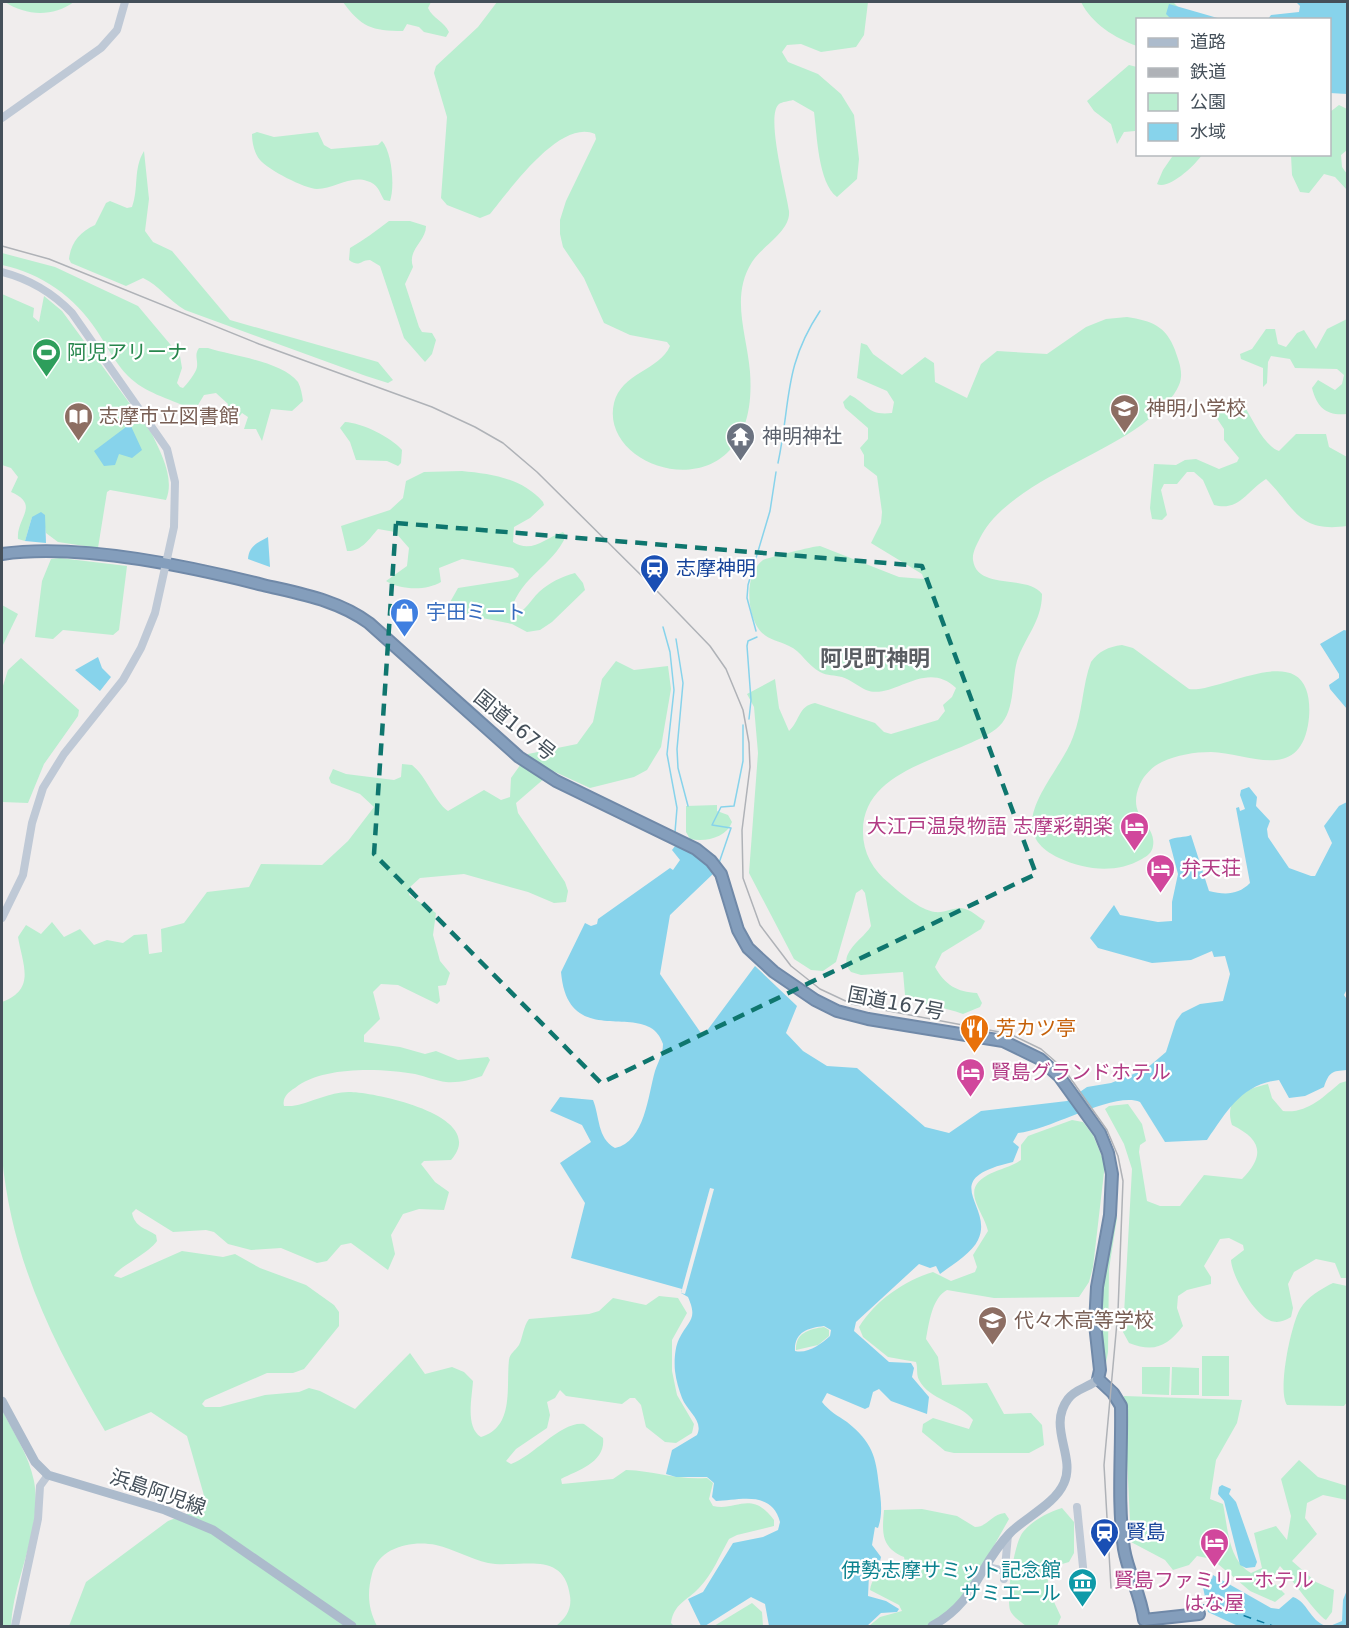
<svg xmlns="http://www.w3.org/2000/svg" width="1349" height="1628" font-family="'DejaVu Sans','Noto Sans JP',sans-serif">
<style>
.green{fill:#baeed0}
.water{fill:#87d3eb;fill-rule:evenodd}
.pier{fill:#f0eded}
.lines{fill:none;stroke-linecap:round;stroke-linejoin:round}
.stream{stroke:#87d3eb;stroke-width:1.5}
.ferry{stroke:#0d7b9f;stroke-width:1.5;stroke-dasharray:8 6;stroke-linecap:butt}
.highway-casing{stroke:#7089a8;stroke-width:14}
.secondary{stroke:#bfc9d6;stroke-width:8}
.primary{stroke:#acbbcc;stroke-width:9}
.highway{stroke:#849ebc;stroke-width:10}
.rail{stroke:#afb2b7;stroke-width:1.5}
.marked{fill:none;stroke:#0f766e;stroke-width:4.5;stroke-dasharray:12 8;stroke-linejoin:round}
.labels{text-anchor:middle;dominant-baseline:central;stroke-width:4.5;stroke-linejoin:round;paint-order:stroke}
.leisure-label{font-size:20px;fill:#27864d;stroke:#fff;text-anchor:start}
.education-label{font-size:20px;fill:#785e54;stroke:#fff;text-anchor:start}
.worship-label{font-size:20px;fill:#5b616d;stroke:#fff;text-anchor:start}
.transit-label{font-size:20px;fill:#164399;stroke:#fff;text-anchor:start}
.shop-label{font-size:20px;fill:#366cbe;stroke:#fff;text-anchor:start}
.street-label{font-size:20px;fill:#45505a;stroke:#fff}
.hotel-label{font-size:20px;fill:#b23c85;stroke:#fff;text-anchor:start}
.food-label{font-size:20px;fill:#c56008;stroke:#fff;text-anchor:start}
.culture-label{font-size:20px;fill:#0d838f;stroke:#fff;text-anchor:end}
.quarter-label{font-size:22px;font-weight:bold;fill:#5a5d62;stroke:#fff}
</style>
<rect width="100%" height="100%" fill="#f0eded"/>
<g class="green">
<path d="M5,2h69c-21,15 -48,14 -69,0z"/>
<path d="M343,2h88l-3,6c5,11 16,13 21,24l-3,5 -22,-5 -5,-5 -12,-3 -4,7c-31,0 -42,-4 -60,-29z"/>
<path d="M497,2h371l-4,33 -8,12 -35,5 -20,-8 -14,1 -5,7 6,10 30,12 23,20 13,21 5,44 -2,20 -20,18c-19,-14 -20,-63 -23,-85l-21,-12c-4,1 -11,2 -14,4 -14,11 8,90 10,107 2,20 -27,35 -37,51 -22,35 -5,72 -2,110 11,147 -153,103 -136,31 7,-30 46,-33 56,-57l-3,-4 -37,-7 -26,-12 -20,-45 -21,-31 -3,-13v-14l6,-19 30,-62 -1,-5c-35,-16 -86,57 -105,80l-10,4 -33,-13 -6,-7 6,-81 -13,-44 2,-7 42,-39z"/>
<path d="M1081,2h92l17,17 -52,1 -1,26c-22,-8 -45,-22 -56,-44z"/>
<path d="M1129,65l8,2 -2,64 -11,1 -7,12 -6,-20 -17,-13 -7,-10z"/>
<path d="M1339,105l8,4v41l-6,5 1,12 5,7v16l-12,-13 -11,-3 -15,19 -9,-1 -8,-17 -1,-20 39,-1v-42z"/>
<path d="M257,132l17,5 44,-5 6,13 7,4 47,-4 4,-4c10,11 13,46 8,60l-6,-1c-5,-9 -6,-16 -17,-19 -17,-6 -33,8 -50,8 -12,0 -50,-20 -57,-29 -6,-7 -8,-18 -8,-26z"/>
<path d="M144,151l5,48 -4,32 8,11 19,9 58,69 148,42 15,18 -5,3 -22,-7 -181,-66c-16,-9 -25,-24 -42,-32l-17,8 -55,-23 -2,-4c2,-17 11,-27 26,-34l11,-22 4,-2 17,7 5,-1c7,-19 1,-38 12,-56z"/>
<path d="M1174,154l28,1c-7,10 -33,35 -45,29l6,-14z"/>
<path d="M389,221h21l16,5c0,16 -19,23 -13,41l-8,17 14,43 3,5 10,1 4,7 -4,14 -7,8 -21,-24 -24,-72 -10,-6c-10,0 -10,8 -21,0l1,-12c14,-8 26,-17 39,-27z"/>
<path d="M2,253l53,14 83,39 42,50 2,12 -5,15 3,4 3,1c4,-4 13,-15 14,-21 1,-8 -3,-12 2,-19h9c25,8 73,13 90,34 3,6 4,12 5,19l-11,10 -21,-2 -9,32 -6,-12h-12l4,-12 -6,-4 -7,9 -10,-7 3,-11 -12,-11 -12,2 -6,10 -9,3c-21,-10 -44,-15 -61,-32 -13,-13 -21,-30 -31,-45 -22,-34 -56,-58 -95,-66z"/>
<path d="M2,294l32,14 -1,9 6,5 5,-26 18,15 90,123c9,19 23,45 14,66l-56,-10 -3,2 -9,56 -40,-6 -12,-9 -1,-6 -13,-10 -7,24 -7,-2c-2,-21 23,-34 -7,-47l7,-15 -7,-9 -9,-3z"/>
<path d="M1127,317c25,4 39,9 48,33 4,12 9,23 4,35 -5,13 -20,26 -30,34 -47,39 -142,65 -169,119 -3,6 -8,15 -7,22 4,31 55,14 69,34 0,27 -17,43 -25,67 -6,22 -1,53 -21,68 -39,29 -134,37 -133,103 0,21 10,38 26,51 11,10 31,27 46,29 10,1 17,-4 26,-4 10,1 17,9 24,13l-4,8 -39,24 -7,14c10,18 22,25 42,26l5,10 -2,4 -17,7c-19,-7 -41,-9 -58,-19l-2,-23 -42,3 -10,-3c-16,-18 14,-34 20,-46l-6,-33 -3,-4 -6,4 -20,69 -13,9 -12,-1 -17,-11 -45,-86 9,-120 -4,-46 -7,-13 28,-15 4,29 10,23c11,-10 9,-25 26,-28l60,20 9,9 7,2 47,-14 7,-9 -2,-6 9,-8 4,-9c-31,-30 -63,13 -90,2 -8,-4 -15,-10 -24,-13 -7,-2 -15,-1 -22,-5 -12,-6 -19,-21 -31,-26 -12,-6 -23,-6 -31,-18 -11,-17 -14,-54 5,-68 4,-2 51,-14 57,-14l79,31 25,2 -2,-5 -51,-31 10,-20 1,-11 -5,-36 -13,-10v-11l-4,-7 8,-9v-11l-23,-20 -2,-6 7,-7c18,9 17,21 42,18l2,-11 -7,-11 -30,-13 4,-35 6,2 6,9 29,21 23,-18 9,6 1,19 32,16 14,-34 16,-13 50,3 39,-27 20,-8z"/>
<path d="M1347,319v95c-20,2 -30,-6 -35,-26l6,-8 17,10 7,-6 2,-9 -7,-6 -42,-1 -5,-9 -19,-3 -3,6 -1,21 -4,4v-19l-22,-9 -1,-5 12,-5 14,-20h9l3,15 8,3 11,-14 7,-3 12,19 11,-20z"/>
<path d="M1225,400l8,5 11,1c9,13 19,39 35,45l17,-17h30l3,13 18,10v69c-50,7 -52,-19 -81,-47 -18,11 -27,33 -52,26l-11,-25 -9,-8h-7l-10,12h-13l-3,6 6,25 -5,5 -10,-1 -2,-11 4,-44 22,1 9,-5 11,-1 23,10 18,-7 2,-4 -15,-18v-11l-8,-12z"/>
<path d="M345,422c17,1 46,15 57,28l-1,13 -3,3 -11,-5 -31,-1 -6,-18 -10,-14z"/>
<path d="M462,471c30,3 60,7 81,31l1,3 -14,13 -16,9 -1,15c19,12 32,-4 50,-10l3,4c-15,32 -43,38 -55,74l3,6c12,-6 16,-15 25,-24 11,-10 22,-15 36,-19l8,10 2,7 -33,32 -12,8 -13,2 -15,-8 -40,-8 -19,-7 -4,-5 9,-16 51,-8 9,-3 1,-3 -6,-6 -51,-9 -23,9 2,14c-15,9 -40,8 -55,-1l21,-15 2,-18 -14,-16 -17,-3c-9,10 -17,23 -31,22l-6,-25 49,-16 13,-12 3,-17 18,-9z"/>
<path d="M60,558l67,8 -8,64 -6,5 -50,-5 -10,9 -18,-2 7,-56 9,-22z"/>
<path d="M2,605l16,9 -16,33z"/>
<path d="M1122,645l11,3 56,41c28,4 102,-42 117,0 4,10 4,25 2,36 -10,57 -61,28 -97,27 -17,0 -34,3 -49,10 -9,4 -18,13 -22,22 -15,35 17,39 13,62 -1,7 -6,10 -11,13 -26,15 -57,11 -83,-1 -62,-29 0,-82 14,-121 10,-25 9,-51 18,-75 8,-11 17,-15 31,-17z"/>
<path d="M21,658l58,52 -1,6 -34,48 -16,39 -26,-1v-113l6,-19z"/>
<path d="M616,661l18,9 34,-4 3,23 -10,58 -14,23 -13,7 -44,11 -37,-17 -37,32 2,10 47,69 3,9 -2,11 -12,1 -26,-11 -64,-18 -44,4 -10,9 -1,8 27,18 -3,22 7,26 10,12 -4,12 -8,1 2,15 -3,3 -39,-19 -17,-1 -8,8 7,27 -16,16v7l36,5 25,7 11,-3 22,9 30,-3 2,3 -8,16c-12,4 -23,7 -36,6 -10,-1 -21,-6 -31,-8 -34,-6 -93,-8 -120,14 -7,4 -13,10 -11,18h8c19,-3 39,-15 59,-14 26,1 139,24 100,68l-27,1 -3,3 14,18 14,10 -5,18 -25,-1 -16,5 -12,21 4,19 -7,16 -37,-27 -10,2 -14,16 -10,2 -36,-15 -30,2 -23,-6 -14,-12 -8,-2 -33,2 -37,-23 -4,4c3,14 13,15 24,22l1,6c-10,14 -39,26 -43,35l7,2 61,-27 41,6 12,-3 25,14 46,17 28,20 5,7v14l-35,43 -11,4h-26l-62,27 -3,4 3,3h15l45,-12 34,-3 10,-4 11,3 35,18 55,-56 15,21 27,-7 12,5 9,9c-1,17 -8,46 8,56 34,-10 25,-50 28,-77 1,-7 6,-9 10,-15 4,-8 4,-18 10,-26l60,-5 10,-3 14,-13 33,7 13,-9 19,2 9,15 -15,27v31l5,24 17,29 -2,9 -16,10 -11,-1 -19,-15 -5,-22 -6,-7h-5l-8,6 -56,-8 -6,-6 -5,8 -8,4 3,13 -3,13 -31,21 -10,12 5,3c23,-8 50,-43 73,-40l19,14c3,24 -24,32 -42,41l1,5 51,-5 13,-9c30,1 49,10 81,8l6,5 -4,16 4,7c23,6 38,-17 61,14v6l-37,9 -8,4c-9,16 -17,36 -30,49 -12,13 -25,15 -28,35l3,3h-118c10,-8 16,-17 14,-30 -6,-48 -51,-27 -82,-33 -18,-4 -34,-14 -52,-18 -24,-5 -57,2 -64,29 -5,19 -4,34 5,52h-308l17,-44 82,-61 39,-15 -20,-70 -36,-24 -46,19c-52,-88 -93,-170 -103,-274 -2,-47 -1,-107 0,-155 34,-13 21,-36 16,-65l8,-12 15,9 11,-12 12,15 16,-8 14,16 13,-5 16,3 11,-8 13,-1 2,20 13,-2 -1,-23 23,-6 23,-31 42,-5 12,-23 61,1 26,-24 26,-34 -14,-13 -29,-11 -2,-5 4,-9 13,5 48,6 7,-3 1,-13 10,1c15,12 22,36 36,46l36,-21 17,10 9,-3 1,-19 17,-24 49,-10 16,-22 9,-43z"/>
<path d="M717,805v6l11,4 4,7c-6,16 -26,20 -42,17l-4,-7v-26z"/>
<path d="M1347,1081v197h-6l-6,-15 -19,-4 -22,13 -6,12 5,24 -2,9c-7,4 -14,7 -22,3 -15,-7 -37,-43 -38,-60l13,-10 -1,-5 -14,-7 -9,1 -16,27 7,11v7l-24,6 -9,6 -1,12 6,18c-16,20 -28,27 -54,17l-6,-11 9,-163 -8,-25 -19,-35 4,-3 19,-2 14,20 4,17 -6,4 -1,7 8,49 13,5h20l24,-31 38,4c24,-24 19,-40 -10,-54 -9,-27 14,-36 36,-41l4,14 11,13c24,3 40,-14 57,-28z"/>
<path d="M1072,1120l11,2 10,13 12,29 -12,103 -4,15 -10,15 -85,1 -47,-8c-15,8 -18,33 -21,49l12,18 4,28 45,-2 17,31 27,-1 11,12 2,20 -15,8h-75l-9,-2 -23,-19 1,-8 10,-6 36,11 4,-9c-13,-17 -44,-20 -54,-40 -3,-6 -1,-12 -3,-18l-28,-5 -25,-20 -4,-10c17,-27 45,-46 74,-55l18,9 24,-9 2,-5 -4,-12 15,-24c-3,-12 -10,-21 -13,-32 -7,-26 32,-28 46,-39v-15l7,-9z"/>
<path d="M1115,1214l2,4 -8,51 -1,83 -2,11 -3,2 -3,-73z"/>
<path d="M1333,1283l14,3v116l-3,4 -57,-1c-10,-15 4,-80 13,-96 7,-12 21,-20 33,-26z"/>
<path d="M824,1327l5,3v6l-11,9 -22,5c-1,-17 13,-21 28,-23z"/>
<rect x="1202" y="1356" width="27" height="40"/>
<path d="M1142,1367h28l-1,28 -27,-1z"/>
<path d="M1172,1367l27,1v27h-28z"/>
<path d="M1124,1396l118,4 -5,23 -21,37 -6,39 13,5c5,24 5,56 28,69l11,-5 -8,-35 22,-7 11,14 4,-24 -10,-37 18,-19 19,17 29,9v14l-24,-5 -16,8 -2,15 12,16 -25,27 24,21 18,8 -2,22 -6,8c-9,-5 -35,-42 -46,-54l-9,14 14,14 -10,8 -25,-11 -38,-32 -15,-3 -8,9 -16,5 -8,-10 -34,-18z"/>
<path d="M2,1410c12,23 27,46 32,71 9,49 -21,97 -23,145h-9z"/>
<path d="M1062,1508l12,14v31l-5,9 -21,6v21l13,28 -4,9h-31c-5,-4 -14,-10 -16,-16 -4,-14 4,-67 13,-78 10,-12 24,-19 39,-24z"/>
<path d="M922,1509l35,7 18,11c13,0 16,-13 30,-14l4,6 -40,71 -18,21 -23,15h-59l11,-9 22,-6 -3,-6 -29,-15c3,-19 19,-23 35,-28l-1,-5c-23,-10 -22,-24 -20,-47z"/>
<path d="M752,1603l10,9 1,14h-49z"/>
</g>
<g class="water">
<path d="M1296,2h51v92l-17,-1v-73l-62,-1 3,-4 28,-3 1,-6z"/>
<path d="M1169,4l52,15h-50l-5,-5z"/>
<path d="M130,424l12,26 -10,8 -13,-4 -4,11 -11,1 -10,-15z"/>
<path d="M41,512l4,3 1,28 -21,-2 7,-24z"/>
<path d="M268,537l2,30 -22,-8c1,-13 9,-16 20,-22z"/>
<path d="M1344,630l4,1 -1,78 -17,-20 -1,-4 10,-7v-4l-19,-30z"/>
<path d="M98,657l4,11 9,9 -11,14 -25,-21z"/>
<path d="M1249,787l8,10 -1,9 14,15 -3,8 1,8 21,31 22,8h4l17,-33 -8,-17 15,-20 8,-4 1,185 -4,8 4,6 -1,69c-15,1 -18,2 -23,17l-19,9 -16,2 -10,-18c-37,4 -52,31 -72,60l-42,2 -25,-40c-26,-11 -89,28 -122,31l-5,9 6,5 -6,15c-79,18 -18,43 -35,78 -6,13 -26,25 -38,34l-4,-8 -6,2 -11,-4 -63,58 -2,9 35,31 22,1 3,5 -2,9 17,20 -2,17 -36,-13 -12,-12 -6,3 -4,15 -4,2 -38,-16 -5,9c7,9 16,14 25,20 25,20 29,34 32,64 2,14 4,28 -1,42l-3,-1 -3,18 9,12 -2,9 -10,9 -1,21 18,5 13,8 -2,3 -16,1 -14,13h-98l-4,-22 -14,-7 -46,29h-4l-13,-27 15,-7 30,-49 30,-6 15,-7 2,-8c-8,-33 -43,-21 -64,-21l-4,-4 2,-14 -7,-6h-31l-10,-3 6,-24 25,-15c7,-14 -10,-24 -15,-37 -3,-8 -6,-18 -7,-27 -1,-10 0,-24 4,-32 10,-20 19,-19 9,-42l-7,-4 1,-4 -111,-31 14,-55 -25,-40 31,-21 -9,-17 -32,-14 10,-14 33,3c7,17 4,38 22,48 30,-6 33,-53 40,-77 3,-9 8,-17 8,-27 -15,-48 -95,11 -102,-72l24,-49 6,3 6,-2 1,-5 72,-51 3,2 7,-10 -8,-10 3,-4 23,7 17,19 -45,43 -10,59 43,62 52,-70 42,40 -11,27 17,18 24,15 30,2 68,59 24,6 32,-22 86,-10 20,-14 24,-4 35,-14 20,-17 10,-31 6,-8 18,-9 23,-3 7,-27 -5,-18 -11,1 -2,-6 -21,9 -39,3 -54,-15 -8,-10 24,-33 6,10 38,7 14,-1v-19l6,-28 -9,-34c8,-4 15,-2 22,-5l18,56c16,4 29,4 41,-8l-14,-75 3,-1 1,4 5,-2 -5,-14 1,-5zM824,1326l7,4 -1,6c-9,8 -22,18 -35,15 -1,-19 13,-23 29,-25z"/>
<path d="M1222,1485l9,4 -2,5 7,8 21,60 -2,5 -9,1 -6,-3 -16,-64 -6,-7 1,-7z"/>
<path d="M1213,1575l58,33 8,1 14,-12c15,5 16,23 33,29h-88l-30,-14 -5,-25 -4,-8 4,-3 9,3z"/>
<path d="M1347,1590v36h-17l12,-5 1,-21z"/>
</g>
<path class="pier" d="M710,1188l4,1 -29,105 -4,-1z"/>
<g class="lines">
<g class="stream">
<path d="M778,463c13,-61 5,-96 42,-152"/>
<path d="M663,627l7,25 4,38 -7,64 10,54 -2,24"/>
<path d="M756,631l-9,-33 1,-13 22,-74 6,-39"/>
<path d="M676,639l7,44 -6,66 1,19 10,38"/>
<path d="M749,719l2,-19 -4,-54 1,-5 9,-4"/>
<path d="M719,863l12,-35 -19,-3 9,-18 13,-1 9,-45v-36"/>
</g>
<path class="ferry" d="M1203,1605l28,6 42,15"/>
<defs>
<path id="highway" d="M2,554c76,-11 186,12 261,31 38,9 75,15 106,38l150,134 37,24 140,68 15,12 10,13 17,56 10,18 26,24 41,28 22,11 31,8 135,22 37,18 19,17 41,57 8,20 4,21 -2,41 -13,72 -2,37 5,46 -2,9 15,14 8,13c1,47 -4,96 3,143 4,24 17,46 20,71l55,-6"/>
</defs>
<use href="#highway" class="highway-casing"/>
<g class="secondary">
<path d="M2,118l99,-70 16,-18 8,-28"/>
<path d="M2,272c27,7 50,20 70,41l95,136 8,33 -1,45 -19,86 -14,35 -18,32 -59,74 -21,34 -11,35 -9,52 -21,43"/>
<path d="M1077,1507l7,70"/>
<path d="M987,1567l18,4"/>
<path d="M1004,1579l4,-44"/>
<path d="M15,1626l23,-107 2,-33 8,-11"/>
</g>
<g class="primary">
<path d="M2,1401l33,61 13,13 117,35 48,20 139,96"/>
<path d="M932,1626c45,-25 46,-60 78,-93 16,-16 45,-29 54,-50 12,-27 -17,-56 4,-84 8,-11 21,-11 30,-20"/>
</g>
<use href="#highway" class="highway"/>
<path class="rail" d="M2,246l47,13 210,85 173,63 43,20 28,16 34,29 120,119 53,55 16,23 17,41 6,33 1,24 -8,63 1,48 17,47 31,41 29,23 32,15 158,30 31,15 23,20 43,61 11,26 5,25 -5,130 -14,154 7,123"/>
</g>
<path class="marked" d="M396,523l526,43 114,308 -435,209 -227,-229z"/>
<defs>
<symbol id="stadium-pin" viewBox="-11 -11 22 30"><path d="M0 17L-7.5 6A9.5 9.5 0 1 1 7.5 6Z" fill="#2e9e5b" stroke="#fff"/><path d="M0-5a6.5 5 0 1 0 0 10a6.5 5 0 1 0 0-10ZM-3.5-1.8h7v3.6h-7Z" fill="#fff"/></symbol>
<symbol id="school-pin" viewBox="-11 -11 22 30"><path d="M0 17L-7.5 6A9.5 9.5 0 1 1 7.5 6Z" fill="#8d6e63" stroke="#fff"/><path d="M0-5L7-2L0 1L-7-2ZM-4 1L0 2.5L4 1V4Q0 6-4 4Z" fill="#fff"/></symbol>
<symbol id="library-pin" viewBox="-11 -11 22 30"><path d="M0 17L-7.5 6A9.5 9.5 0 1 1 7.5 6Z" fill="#8d6e63" stroke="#fff"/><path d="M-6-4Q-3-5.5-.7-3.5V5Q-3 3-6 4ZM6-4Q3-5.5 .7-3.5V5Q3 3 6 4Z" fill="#fff"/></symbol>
<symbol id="temple-pin" viewBox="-11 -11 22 30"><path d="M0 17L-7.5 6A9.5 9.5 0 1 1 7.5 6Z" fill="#6b7280" stroke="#fff"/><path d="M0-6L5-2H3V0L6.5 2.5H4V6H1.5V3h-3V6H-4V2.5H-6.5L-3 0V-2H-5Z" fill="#fff"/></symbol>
<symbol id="station-pin" viewBox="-11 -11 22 30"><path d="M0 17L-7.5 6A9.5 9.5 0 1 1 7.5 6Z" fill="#1a4fb4" stroke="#fff"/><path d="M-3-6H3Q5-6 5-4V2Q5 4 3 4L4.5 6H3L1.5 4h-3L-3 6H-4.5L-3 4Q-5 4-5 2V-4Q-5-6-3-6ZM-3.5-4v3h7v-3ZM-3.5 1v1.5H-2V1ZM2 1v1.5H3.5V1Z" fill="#fff"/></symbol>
<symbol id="shop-pin" viewBox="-11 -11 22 30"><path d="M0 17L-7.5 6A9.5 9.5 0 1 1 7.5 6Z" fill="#3f7fe0" stroke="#fff"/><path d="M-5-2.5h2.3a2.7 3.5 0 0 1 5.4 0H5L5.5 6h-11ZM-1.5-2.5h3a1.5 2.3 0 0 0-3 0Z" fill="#fff"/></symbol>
<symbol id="hotel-pin" viewBox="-11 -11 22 30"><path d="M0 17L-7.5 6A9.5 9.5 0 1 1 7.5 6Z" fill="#d1479c" stroke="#fff"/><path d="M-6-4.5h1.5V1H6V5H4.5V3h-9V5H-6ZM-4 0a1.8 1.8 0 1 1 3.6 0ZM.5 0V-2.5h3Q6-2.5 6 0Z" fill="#fff"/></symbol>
<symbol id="restaurant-pin" viewBox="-11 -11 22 30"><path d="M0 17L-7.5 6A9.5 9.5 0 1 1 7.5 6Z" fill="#e8710a" stroke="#fff"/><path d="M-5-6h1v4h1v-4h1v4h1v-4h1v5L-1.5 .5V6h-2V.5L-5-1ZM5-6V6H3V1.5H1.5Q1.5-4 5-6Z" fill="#fff"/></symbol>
<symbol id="museum-pin" viewBox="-11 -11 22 30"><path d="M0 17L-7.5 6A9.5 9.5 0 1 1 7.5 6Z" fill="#0f9aa8" stroke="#fff"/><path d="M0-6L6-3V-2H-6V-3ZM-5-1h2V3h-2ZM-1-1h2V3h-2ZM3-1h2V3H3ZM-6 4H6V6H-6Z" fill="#fff"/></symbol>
</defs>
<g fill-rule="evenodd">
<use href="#stadium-pin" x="30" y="336" width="33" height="45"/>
<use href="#school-pin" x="1108" y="392" width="33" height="45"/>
<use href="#library-pin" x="62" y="400" width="33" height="45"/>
<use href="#temple-pin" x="724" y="420" width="33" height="45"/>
<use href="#station-pin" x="638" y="552" width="33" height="45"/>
<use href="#shop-pin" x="388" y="596" width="33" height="45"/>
<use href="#hotel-pin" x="1118" y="810" width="33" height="45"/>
<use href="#hotel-pin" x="1144" y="852" width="33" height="45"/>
<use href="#restaurant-pin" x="958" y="1012" width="33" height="45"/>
<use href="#hotel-pin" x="954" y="1056" width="33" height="45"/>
<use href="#school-pin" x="976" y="1304" width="33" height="45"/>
<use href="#station-pin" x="1088" y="1516" width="33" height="45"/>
<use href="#hotel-pin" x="1198" y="1526" width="33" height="45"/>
<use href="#museum-pin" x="1066" y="1566" width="33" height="45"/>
</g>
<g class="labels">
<g class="leisure-label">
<text x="67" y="352">阿児アリーナ</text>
</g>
<g class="education-label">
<text x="1146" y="408">神明小学校</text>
<text x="99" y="416">志摩市立図書館</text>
<text x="1014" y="1320">代々木高等学校</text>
</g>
<g class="worship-label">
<text x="762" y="436">神明神社</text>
</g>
<g class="transit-label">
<text x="676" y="568">志摩神明</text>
<text x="1126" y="1532">賢島</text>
</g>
<g class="shop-label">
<text x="426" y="612">宇田ミート</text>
</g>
<g class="street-label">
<text transform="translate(515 725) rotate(39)">国道167号</text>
<text transform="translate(896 1003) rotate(11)">国道167号</text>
<text transform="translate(158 1492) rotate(19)">浜島阿児線</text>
</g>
<g class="hotel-label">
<text x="1113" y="826" text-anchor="end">大江戸温泉物語 志摩彩朝楽</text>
<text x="1181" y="868">弁天荘</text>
<text x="991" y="1072">賢島グランドホテル</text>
<text x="1214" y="1580" text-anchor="middle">賢島ファミリーホテル<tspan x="1214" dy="23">はな屋</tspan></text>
</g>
<g class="food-label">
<text x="996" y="1028">芳カツ亭</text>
</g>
<g class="culture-label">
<text x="1061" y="1570">伊勢志摩サミット記念館<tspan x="1061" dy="23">サミエール</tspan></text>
</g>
<g class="quarter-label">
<text x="875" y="658">阿児町神明</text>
</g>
</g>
<rect width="1349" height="1628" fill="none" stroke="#45505a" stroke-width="6"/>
<rect x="1136" y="18" width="195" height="138" fill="#ffffff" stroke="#b5b9bd" stroke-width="1.5"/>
<rect x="1148" y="38" width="30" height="9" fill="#acbbcc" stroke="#b5b9bd" stroke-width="1.5"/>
<text x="1190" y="48" font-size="18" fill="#45505a">道路</text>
<rect x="1148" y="68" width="30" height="9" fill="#afb2b7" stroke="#b5b9bd" stroke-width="1.5"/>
<text x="1190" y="78" font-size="18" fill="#45505a">鉄道</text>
<rect x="1148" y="93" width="30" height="18" fill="#baeed0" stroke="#b5b9bd" stroke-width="1.5"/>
<text x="1190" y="108" font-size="18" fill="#45505a">公園</text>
<rect x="1148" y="123" width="30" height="18" fill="#87d3eb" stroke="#b5b9bd" stroke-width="1.5"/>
<text x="1190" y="138" font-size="18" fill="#45505a">水域</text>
</svg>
